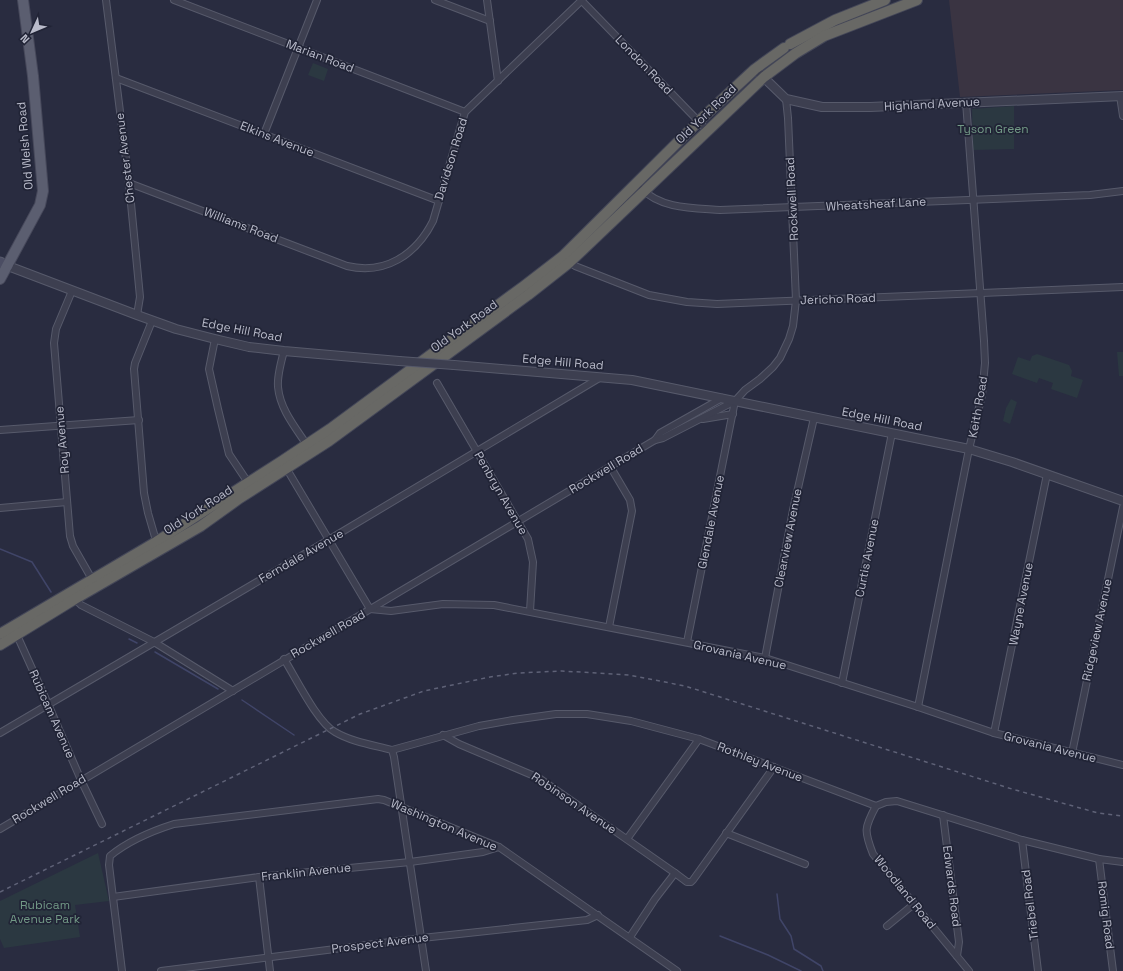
<svg xmlns="http://www.w3.org/2000/svg" width="1123" height="971" font-family="'Space Grotesk',sans-serif">
<style>
.medical{fill:#3a3442}
.green{fill:#2b3841}
.lines{fill:none;stroke-linecap:round;stroke-linejoin:round}
.stream{stroke:#404568;stroke-width:1.5}
.minor-casing{stroke:#575a6b;stroke-width:8}
.tertiary-casing{stroke:#575a6b;stroke-width:10}
.secondary-casing{stroke:#575a6b;stroke-width:11}
.primary-casing{stroke:#46485a;stroke-width:12}
.trunk-casing{stroke:#444758;stroke-width:12}
.minor{stroke:#3d3f50;stroke-width:6}
.tertiary{stroke:#3d3f50;stroke-width:8}
.secondary{stroke:#4b4d63;stroke-width:9}
.primary{stroke:#5b5e70;stroke-width:10}
.trunk{stroke:#686865;stroke-width:10}
.rail{stroke:#5f6277;stroke-width:1.5;stroke-dasharray:4 4;stroke-linecap:butt}
.tertiary-bridge-casing{stroke:#575a6b;stroke-width:10;stroke-linecap:butt}
.tertiary-bridge{stroke:#3d3f50;stroke-width:8}
.labels{text-anchor:middle;dominant-baseline:central;stroke-width:3.5;stroke-linejoin:round;paint-order:stroke}
.street-label{font-size:12px;fill:#b9bbca;stroke:#212436}
.park-label{font-size:12px;fill:#729986;stroke:#212436}
</style>
<rect width="100%" height="100%" fill="#292c40"/>
<path class="medical" d="M949,0h174v90l-163,7z"/>
<g class="green">
<path d="M313,63l15,6 -4,12 -16,-6z"/>
<path d="M1014,106v43l-41,1 -1,-41z"/>
<path d="M1117,352h6v24h-4z"/>
<path d="M1037,354l32,11 3,6 -1,5 12,4 -6,18 -26,-9 2,-6 -14,-5 -2,5 -25,-9 6,-17 12,4 2,-5z"/>
<path d="M1011,399l6,3 -7,22 -7,-3 3,-13z"/>
<path d="M98,853l11,48 -34,4 5,32 -76,11 -4,-9v-38z"/>
</g>
<g class="lines">
<g class="stream">
<path d="M0,549l32,13 19,30"/>
<path d="M129,639l8,4"/>
<path d="M155,652l63,37"/>
<path d="M242,700l52,35"/>
<path d="M777,894l3,25 11,17 3,13 27,17 2,5"/>
<path d="M720,936l48,19 33,16"/>
</g>
<defs>
<g id="minor">
<path d="M106,0l23,183 11,114 -3,18"/>
<path d="M174,0l291,112"/>
<path d="M435,0l55,21"/>
<path d="M487,0l11,81"/>
<path d="M581,0l126,130"/>
<path d="M116,78l323,123"/>
<path d="M1120,96l3,20"/>
<path d="M264,134l53,-134"/>
<path d="M129,183l218,83c38,9 69,-11 86,-45l32,-109 117,-112"/>
<path d="M642,189c19,20 52,19 78,21l370,-15 33,-4"/>
<path d="M569,261l6,5 74,29 38,7 30,2 406,-17"/>
<path d="M72,291l-16,38 -2,14 16,193 3,10 20,35"/>
<path d="M152,321l-17,42 -1,6 10,124 4,20 9,31"/>
<path d="M215,339l-6,30 9,40 11,45 20,30"/>
<path d="M284,351c-3,11 -7,25 -6,36 2,22 17,40 29,58"/>
<path d="M437,383l91,156 5,23 -3,49"/>
<path d="M703,419l30,-5"/>
<path d="M0,430l139,-10"/>
<path d="M655,440l5,-7 62,-35"/>
<path d="M285,466l85,143 21,2 52,-7 51,1 271,53 153,49 76,26 129,32"/>
<path d="M0,508l67,-6"/>
<path d="M75,599l6,6 73,37 79,49"/>
<path d="M609,627l23,-116 -2,-11 -20,-34"/>
<path d="M16,633l32,71 33,76 21,44"/>
<path d="M687,642l48,-241"/>
<path d="M765,658l28,-148 21,-92"/>
<path d="M284,659c12,19 33,63 51,73 17,10 38,13 57,18l2,7 32,214"/>
<path d="M842,683l50,-250"/>
<path d="M918,707l51,-258 13,-54 3,-32 -1,-22 -18,-239"/>
<path d="M0,733l330,-194 271,-162"/>
<path d="M994,733l53,-259"/>
<path d="M443,735l16,9 80,34 136,95"/>
<path d="M392,750l87,-24 34,-6 43,-6h31l44,7 68,18 177,67 10,-4 11,-1 125,39 77,19 24,3"/>
<path d="M1072,753l51,-246"/>
<path d="M876,806c-12,22 -12,25 -3,48l96,117"/>
<path d="M943,815l16,127 -2,14"/>
<path d="M0,829l655,-389 8,-2 72,-37 10,-11 15,-11 13,-12 7,-9 9,-19 4,-13 3,-26 -8,-182 -2,-19"/>
<path d="M726,833l79,31"/>
<path d="M627,839l72,-100"/>
<path d="M1022,840l16,131"/>
<path d="M1099,859l14,112"/>
<path d="M259,877l11,94"/>
<path d="M113,897l146,-20 151,-15 73,-10 16,-5"/>
<path d="M887,926l27,-22"/>
<path d="M630,937l25,-38 20,-26 12,9h4l2,-2 81,-113"/>
<path d="M122,971l-13,-106 1,-9c18,-15 42,-25 64,-32l204,-25 6,1 115,47 178,124"/>
<path d="M161,971l261,-33 165,-18 11,-5"/>
</g>
<g id="tertiary">
<path d="M755,69l31,30 36,8h48l253,-11"/>
<path d="M8,266l129,49 39,14 39,10 34,8 35,4 115,10"/>
<path d="M454,365l178,15 337,69 43,13 111,39"/>
</g>
<path id="secondary" d="M0,262l8,4"/>
<path id="primary" d="M0,279l40,-74 3,-14 -10,-115 -10,-76"/>
<g id="trunk">
<path d="M790,44l45,-24 50,-20"/>
<path d="M0,634l156,-92 126,-81 48,-32 194,-143 39,-30 136,-135 56,-52 29,-21"/>
<path d="M0,645l75,-46 126,-73 39,-28 89,-57 199,-146 42,-33 194,-185 32,-24 28,-17 93,-36"/>
</g>
</defs>
<use href="#minor" class="minor-casing"/>
<use href="#tertiary" class="tertiary-casing"/>
<use href="#secondary" class="secondary-casing"/>
<use href="#primary" class="primary-casing"/>
<use href="#trunk" class="trunk-casing"/>
<use href="#minor" class="minor"/>
<use href="#tertiary" class="tertiary"/>
<use href="#secondary" class="secondary"/>
<use href="#primary" class="primary"/>
<use href="#trunk" class="trunk"/>
<path class="rail" d="M0,892l360,-178 64,-23 66,-14 28,-4 44,-2 67,4 56,11 327,103 86,24 25,3"/>
<defs>
<path id="tertiary-bridge" d="M399,361l55,4"/>
</defs>
<use href="#tertiary-bridge" class="tertiary-bridge-casing"/>
<use href="#tertiary-bridge" class="tertiary-bridge"/>
</g>
<g class="labels">
<g class="street-label">
<text transform="translate(320 56) rotate(21)">Marian Road</text>
<text transform="translate(644 65) rotate(46)">London Road</text>
<text transform="translate(932 104) rotate(-3)">Highland Avenue</text>
<text transform="translate(706 114) rotate(-44)">Old York Road</text>
<text transform="translate(277 139) rotate(21)">Elkins Avenue</text>
<text transform="translate(25 146) rotate(-95)">Old Welsh Road</text>
<text transform="translate(125 158) rotate(-97)">Chester Avenue</text>
<text transform="translate(451 159) rotate(-73)">Davidson Road</text>
<text transform="translate(792 199) rotate(-93)">Rockwell Road</text>
<text transform="translate(876 204) rotate(-3)">Wheatsheaf Lane</text>
<text transform="translate(241 225) rotate(21)">Williams Road</text>
<text transform="translate(838 299) rotate(-2)">Jericho Road</text>
<text transform="translate(464 326) rotate(-36)">Old York Road</text>
<text transform="translate(242 330) rotate(11)">Edge Hill Road</text>
<text transform="translate(563 362) rotate(5)">Edge Hill Road</text>
<text transform="translate(978 407) rotate(-80)">Keith Road</text>
<text transform="translate(882 419) rotate(11)">Edge Hill Road</text>
<text transform="translate(62 440) rotate(-95)">Roy Avenue</text>
<text transform="translate(606 469) rotate(-31)">Rockwell Road</text>
<text transform="translate(501 493) rotate(60)">Penbryn Avenue</text>
<text transform="translate(198 510) rotate(-33)">Old York Road</text>
<text transform="translate(711 522) rotate(-79)">Glendale Avenue</text>
<text transform="translate(788 538) rotate(-79)">Clearview Avenue</text>
<text transform="translate(301 556) rotate(-30)">Ferndale Avenue</text>
<text transform="translate(867 558) rotate(-79)">Curtis Avenue</text>
<text transform="translate(1021 604) rotate(-79)">Wayne Avenue</text>
<text transform="translate(1097 630) rotate(-78)">Ridgeview Avenue</text>
<text transform="translate(328 634) rotate(-30)">Rockwell Road</text>
<text transform="translate(740 655) rotate(13)">Grovania Avenue</text>
<text transform="translate(52 714) rotate(66)">Rubicam Avenue</text>
<text transform="translate(1050 747) rotate(14)">Grovania Avenue</text>
<text transform="translate(760 762) rotate(21)">Rothley Avenue</text>
<text transform="translate(49 799) rotate(-31)">Rockwell Road</text>
<text transform="translate(574 803) rotate(34)">Robinson Avenue</text>
<text transform="translate(444 825) rotate(23)">Washington Avenue</text>
<text transform="translate(306 872) rotate(-6)">Franklin Avenue</text>
<text transform="translate(952 886) rotate(83)">Edwards Road</text>
<text transform="translate(905 892) rotate(51)">Woodland Road</text>
<text transform="translate(1030 905) rotate(-97)">Triebel Road</text>
<text transform="translate(1106 915) rotate(83)">Romig Road</text>
<text transform="translate(380 943) rotate(-7)">Prospect Avenue</text>
</g>
<g class="park-label">
<text x="993" y="129">Tyson Green</text>
<text x="45" y="905">Rubicam<tspan x="45" dy="14">Avenue Park</tspan></text>
</g>
</g>
<g transform="translate(32 32) rotate(226)" stroke="#212436" stroke-width="3" paint-order="stroke">
<path d="M0-3L7 15L0 10L-7 15Z" fill="#b9bbca"/>
<text y="-6" font-size="11" font-weight="bold" text-anchor="middle" fill="#b9bbca">N</text>
</g>
</svg>
